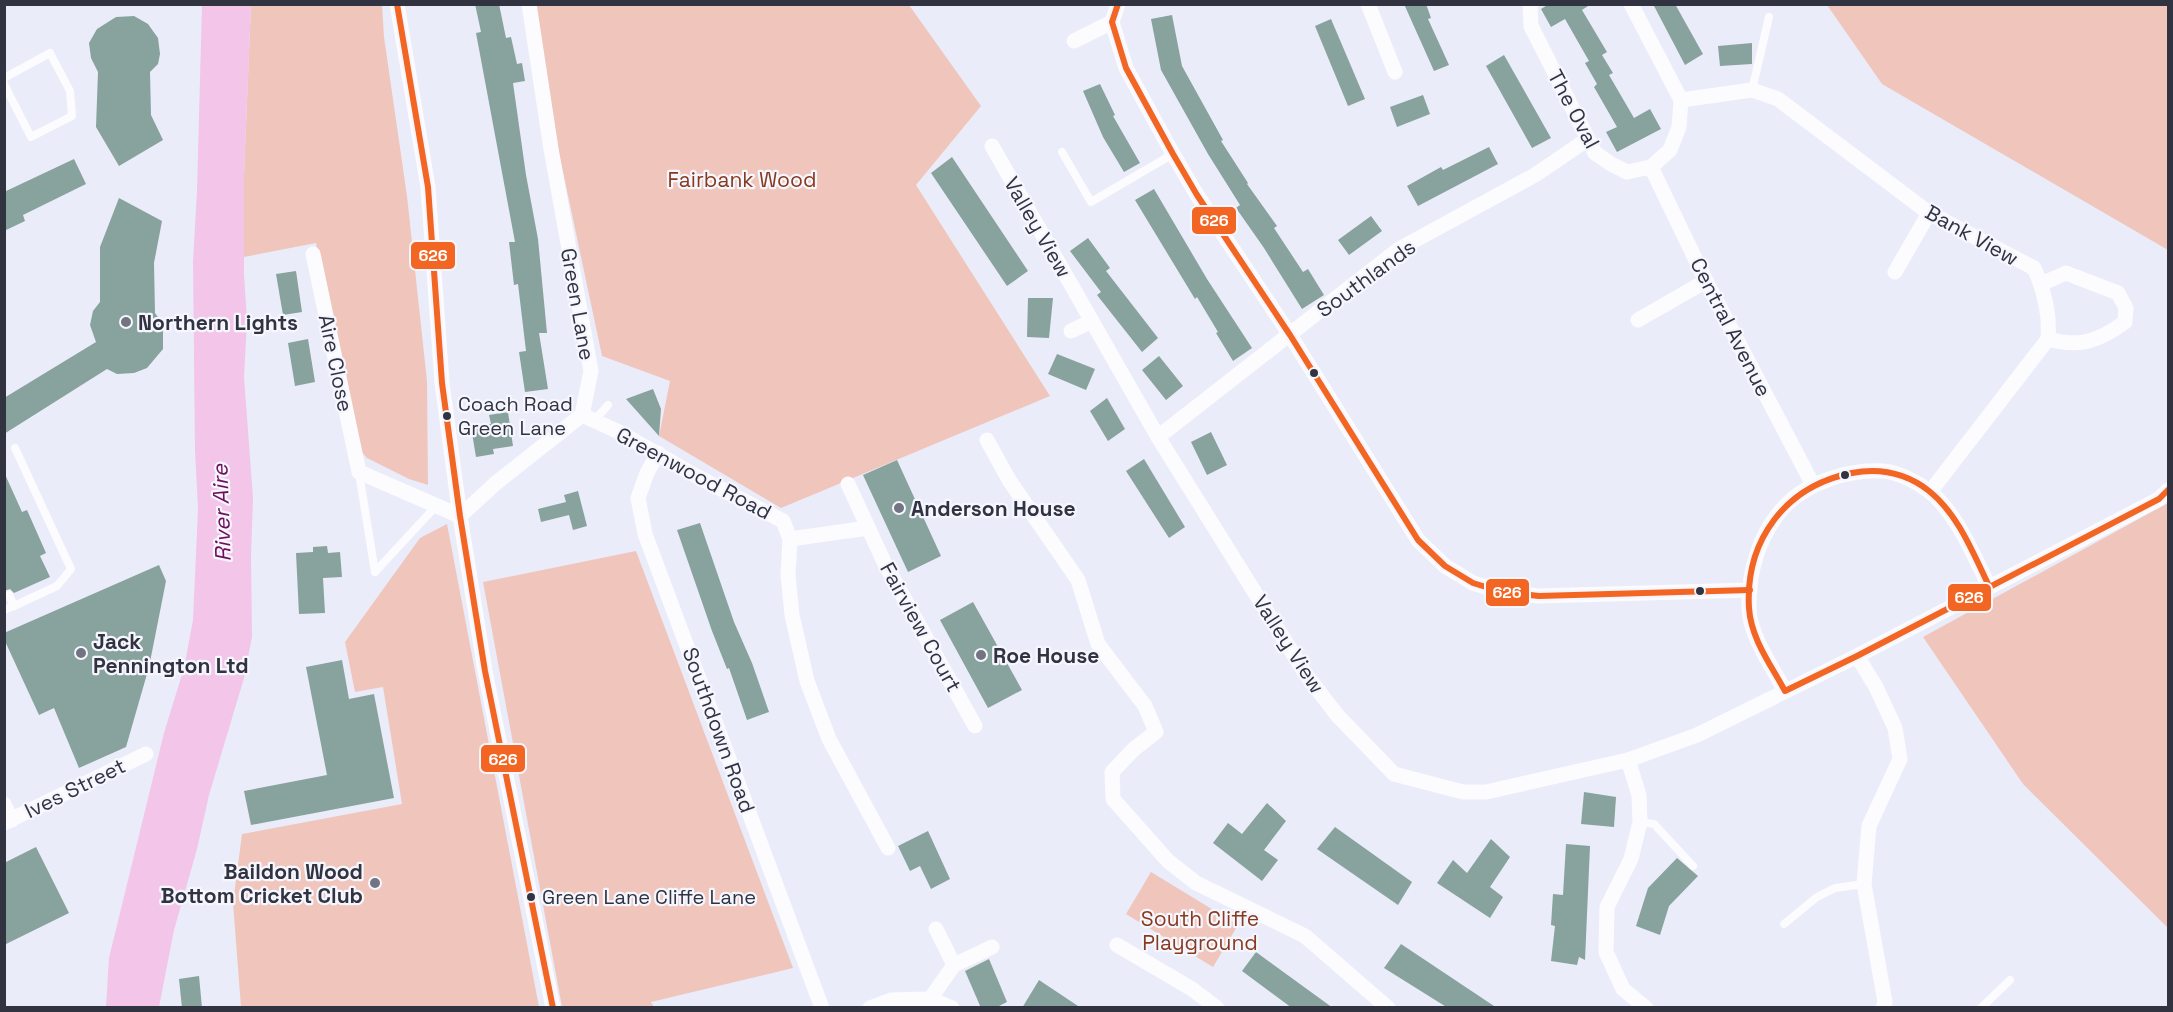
<svg xmlns="http://www.w3.org/2000/svg" width="2173" height="1012" font-family="'Space Grotesk',sans-serif">
<style>
.green{fill:#f0c6bc}
.water{fill:#f3c5e8}
.building{fill:#88a29e}
.lines{fill:none;stroke-linecap:round;stroke-linejoin:round}
.service{stroke:#fcfcfe;stroke-width:8}
.minor{stroke:#fcfcfe;stroke-width:15}
.bus-1-casing{stroke:#f5f6fe;stroke-width:10}
.bus-1{stroke:#f26522;stroke-width:6}
.poi-dot{fill:#727481;stroke:#f5f6fe;stroke-width:2}
.bus-dot{fill:#313341;stroke:#f5f6fe;stroke-width:2}
.labels{text-anchor:middle;dominant-baseline:central;stroke-width:4.5;stroke-linejoin:round;paint-order:stroke}
.bus-label{font-size:20px;fill:#313341;stroke:#f5f6fe;text-anchor:start}
.street-label{font-size:21px;fill:#313341;stroke:#f5f6fe}
.park-label{font-size:21px;fill:#883a1e;stroke:#f5f6fe}
.poi-label{font-size:21px;font-weight:bold;fill:#313341;stroke:#f5f6fe;text-anchor:start}
.water-label{font-size:22px;font-style:italic;fill:#710e5a;stroke:#f5f6fe}
.line-badge{stroke:#f5f6fe;stroke-width:2}
.badge-label{font-size:16px;text-anchor:middle;font-weight:bold;fill:#fff}
</style>
<rect width="100%" height="100%" fill="#eaecf9"/>
<g class="green">
<path d="M251,5h131l2,32 23,159 20,185 1,104 -19,-6 -42,-21 -15,-17 -36,-198 -72,14v-84z"/>
<path d="M536,5h373l72,101 -65,79 134,211 -269,112 -122,-72 11,-55 -68,-25 -43,-203z"/>
<path d="M1827,5h341v245l-286,-166z"/>
<path d="M2168,503v425l-145,-144 -100,-147z"/>
<path d="M447,524l92,483h-298l-8,-104 9,-69 160,-30 -19,-117 -28,5 -10,-50 75,-104z"/>
<path d="M636,551l157,417 -142,34 3,5h-92l-79,-425z"/>
<path d="M1151,872l87,53 -25,42 -87,-53z"/>
</g>
<path class="water" d="M202,5h49l-7,168v102l3,45 -3,57 9,121 -2,58 1,81 -8,41 -35,117 -12,54 -23,81 -15,77h-53l3,-49 55,-225 20,-65 9,-48 5,-111 -3,-58 -2,-189 4,-71z"/>
<g class="building">
<path d="M475,4h24l7,34 5,-1 6,27 5,-1 3,18 -12,2 13,92 12,64 9,94h-8l9,56 -23,3 -6,-40 7,-1 -8,-67 -4,1 -5,-43h6l-39,-209 5,-1z"/>
<path d="M1404,4h22l5,14 -3,1 21,46 -15,6z"/>
<path d="M1549,4h42l-9,6 25,42 -5,3 11,18 -4,2 25,43 16,-9 11,20 -44,23 -11,-20 11,-5 -23,-40 3,-3 -12,-21 4,-2 -24,-42 -14,8 -10,-18z"/>
<path d="M1653,4h22l28,50 -18,11z"/>
<path d="M1172,15l10,51 41,74 -2,1 27,42 -1,1 30,42 -3,2 29,44 5,-3 16,26 -22,14 -38,-61 -28,-40 4,-3 -32,-51 -47,-84 -10,-51z"/>
<path d="M134,16l14,8 10,14 2,16 -2,10 -8,8 1,43 12,25 -44,26 -23,-39 2,-55 -7,-14 -2,-15 8,-14 19,-12z"/>
<path d="M1331,19l34,80 -17,7 -33,-80z"/>
<path d="M1752,43v21l-32,2 -2,-20z"/>
<path d="M1504,55l47,83 -19,10 -46,-82z"/>
<path d="M1100,84l15,31 -2,1 27,47 -16,9 -21,-35 -20,-46z"/>
<path d="M1423,95l7,19 -33,13 -7,-20z"/>
<path d="M1489,147l9,17 -80,42 -11,-20 34,-19 2,3z"/>
<path d="M952,157l76,114 -21,15 -76,-113z"/>
<path d="M74,159l12,25 -63,31 2,6 -21,10v-39z"/>
<path d="M1154,189l53,90 45,69 -19,13 -17,-28 2,-1 -21,-35 -2,2 -60,-99z"/>
<path d="M119,198l43,23 -8,42 1,50 5,7 3,10v19l-16,19 -13,5 -17,1 -10,-5 -103,65v-36l92,-56 -6,-17 3,-14 7,-9v-55z"/>
<path d="M1371,216l11,15 -33,24 -11,-15z"/>
<path d="M1088,238l22,30 -4,3 52,67 -16,14 -45,-57 4,-3 -31,-41z"/>
<path d="M296,271l6,41 -19,3 -7,-41z"/>
<path d="M1028,298h25l-4,40 -22,-1z"/>
<path d="M308,339l7,43 -20,4 -7,-43z"/>
<path d="M1057,354l38,15 -9,21 -38,-16z"/>
<path d="M1159,356l24,30 -17,14 -24,-30z"/>
<path d="M653,389l8,20 -2,27 -33,-37z"/>
<path d="M1107,398l18,31 -17,12 -18,-30z"/>
<path d="M508,412l5,34 -20,3 1,5 -18,3 -5,-30 20,-3 -2,-9z"/>
<path d="M1211,432l16,33 -20,10 -16,-33z"/>
<path d="M1144,459l41,68 -16,11 -43,-67z"/>
<path d="M897,460l44,96 -33,16 -45,-97z"/>
<path d="M4,472l18,40 5,-2 19,43 -6,3 10,21 -36,16 -4,-4 -6,2z"/>
<path d="M578,491l9,35 -14,4 -4,-15 -28,7 -3,-13 28,-7 -2,-7z"/>
<path d="M700,523l34,99 18,41 17,49 -22,8 -18,-52 -2,1 -15,-38 -35,-101z"/>
<path d="M327,546l1,7 12,-1 2,25 -19,1 2,35 -26,1 -3,-61 17,-1v-5z"/>
<path d="M159,565l7,16 -17,86 -23,80 -47,21 -25,-60 -15,7 -35,-76v-6z"/>
<path d="M973,602l49,88 -34,18 -48,-88z"/>
<path d="M342,660l7,39 25,-5 20,104 -143,27 -7,-34 83,-16 -21,-108z"/>
<path d="M1584,792l32,5 -2,30 -33,-3z"/>
<path d="M1267,803l19,18 -22,29 14,10 -16,21 -49,-38 15,-20 14,11z"/>
<path d="M1335,827l77,55 -14,23 -81,-56z"/>
<path d="M928,831l22,48 -19,10 -11,-23 -10,5 -12,-25z"/>
<path d="M1491,839l19,18 -20,30 13,10 -13,21 -53,-35 16,-23 14,13z"/>
<path d="M1566,844l24,2 -5,114 -6,-3 -2,8 -26,-4 4,-35 -4,-1 2,-31 10,1z"/>
<path d="M36,847l33,66 -65,32v-82z"/>
<path d="M1677,858l21,18 -29,30 -9,29 -24,-9 12,-38z"/>
<path d="M1401,944l96,64h-49l-64,-40z"/>
<path d="M1256,952l77,56h-41l-50,-37z"/>
<path d="M989,959l18,43 -12,6h-14l-16,-37z"/>
<path d="M199,976l3,32h-20l-3,-29z"/>
<path d="M1039,980l42,28h-59z"/>
</g>
<g class="lines">
<g class="service">
<path d="M4,78l46,-25 20,38 2,25 -41,21 -27,-53"/>
<path d="M1752,90l17,-73"/>
<path d="M1062,152l29,50 82,-48"/>
<path d="M594,421l14,-16"/>
<path d="M359,473l16,99"/>
<path d="M375,572l62,-67"/>
<path d="M14,606l43,-20 14,-17 -56,-121"/>
<path d="M4,610l10,-4 -5,-11"/>
<path d="M1640,822l14,2 39,42"/>
<path d="M1784,924l33,-27 18,-9 29,-4"/>
<path d="M1981,1008l29,-28"/>
</g>
<g class="minor">
<path d="M397,4l31,183 14,196 18,133 25,155 68,337"/>
<path d="M1118,4l-6,18 14,46 47,86 24,41 93,140 128,205 27,26 28,17 29,9 37,4 211,-6"/>
<path d="M1368,4l27,68"/>
<path d="M1530,4l1,22 64,127 16,11 16,8 24,-5 19,-17 9,-23 2,-27 -50,-96"/>
<path d="M1074,41l38,-19"/>
<path d="M1681,100l71,-10 26,9 151,114 105,55c11,24 16,46 14,71l-118,153"/>
<path d="M992,146l166,291 147,236 32,42 57,59 69,18h23l142,-32 69,-25 160,-79 302,-157 9,-9"/>
<path d="M1651,167l55,114 107,204"/>
<path d="M313,254l46,218 101,44"/>
<path d="M1895,272l34,-59"/>
<path d="M2041,284l25,-11 52,20 8,15 -1,14c-26,19 -45,26 -77,17"/>
<path d="M1638,320l68,-39"/>
<path d="M1071,331l21,-10"/>
<path d="M582,415l37,17 77,44 87,45 7,18 -2,36 4,40 15,66 22,58 59,109"/>
<path d="M1158,437l241,-188 136,-74 53,-36"/>
<path d="M987,440l22,40 69,100 20,64 47,62 11,26 -22,17 -22,23 1,27 55,62 28,22 109,53 83,72"/>
<path d="M658,453l-11,20 -9,25 7,36 177,474"/>
<path d="M848,484l37,80 90,162"/>
<path d="M460,516l36,-33 86,-68 9,-44 -40,-222 -22,-145"/>
<path d="M790,539l78,-11"/>
<path d="M1857,656l19,31 19,41 5,31 -31,67 -5,58 21,118 -2,6"/>
<path d="M1785,691c-13,-25 -35,-54 -36,-83 -1,-35 10,-74 35,-101 23,-25 66,-38 99,-36 15,1 34,11 46,20 28,22 44,64 60,95"/>
<path d="M1628,760l11,35 1,27 -9,37 -24,48 -1,45 17,37 23,19"/>
<path d="M4,804l8,16"/>
<path d="M4,823l142,-69"/>
<path d="M936,929l18,36"/>
<path d="M1117,945l75,44 25,19"/>
<path d="M930,999l22,9"/>
<path d="M870,1008l21,-8 39,-1 24,-34 38,-18"/>
</g>
<defs>
<g id="bus-1">
<path d="M397,4l31,183 14,196 18,133 25,155 68,337"/>
<path d="M1118,4l-6,18 14,46 47,86 24,41 93,140 128,205 27,26 28,17 29,9 37,4 211,-6"/>
<path d="M1989,586c-16,-33 -31,-72 -60,-95 -23,-18 -50,-23 -77,-18 -67,13 -107,68 -103,135 2,31 22,57 36,83l72,-35 302,-157 9,-9"/>
</g>
</defs>
<use href="#bus-1" class="bus-1-casing"/>
<use href="#bus-1" class="bus-1"/>
</g>
<g class="poi-dot">
<circle cx="126" cy="322" r="6"/>
<circle cx="899" cy="508" r="6"/>
<circle cx="81" cy="653" r="6"/>
<circle cx="981" cy="655" r="6"/>
<circle cx="375" cy="883" r="6"/>
</g>
<g class="bus-dot">
<circle cx="1314" cy="373" r="5"/>
<circle cx="447" cy="416" r="5"/>
<circle cx="1845" cy="475" r="5"/>
<circle cx="1700" cy="591" r="5"/>
<circle cx="531" cy="897" r="5"/>
</g>
<g class="labels">
<g class="bus-label">
<text x="458" y="404">Coach Road<tspan x="458" dy="24">Green Lane</tspan></text>
<text x="542" y="897">Green Lane Cliffe Lane</text>
</g>
<g class="street-label">
<text transform="translate(1574 109) rotate(62)">The Oval</text>
<text transform="translate(1038 227) rotate(60)">Valley View</text>
<text transform="translate(1972 235) rotate(29)">Bank View</text>
<text transform="translate(1366 278) rotate(-36)">Southlands</text>
<text transform="translate(578 304) rotate(80)">Green Lane</text>
<text transform="translate(1731 327) rotate(63)">Central Avenue</text>
<text transform="translate(336 363) rotate(78)">Aire Close</text>
<text transform="translate(694 473) rotate(28)">Greenwood Road</text>
<text transform="translate(921 627) rotate(61)">Fairview Court</text>
<text transform="translate(1289 644) rotate(57)">Valley View</text>
<text transform="translate(719 730) rotate(70)">Southdown Road</text>
<text transform="translate(75 788) rotate(-26)">Ives Street</text>
</g>
<g class="park-label">
<text x="742" y="179">Fairbank Wood</text>
<text x="1200" y="918">South Cliffe<tspan x="1200" dy="24">Playground</tspan></text>
</g>
<g class="poi-label">
<text x="138" y="322">Northern Lights</text>
<text x="911" y="508">Anderson House</text>
<text x="93" y="641">Jack<tspan x="93" dy="24">Pennington Ltd</tspan></text>
<text x="993" y="655">Roe House</text>
<text x="363" y="871" text-anchor="end">Baildon Wood<tspan x="363" dy="24">Bottom Cricket Club</tspan></text>
</g>
<g class="water-label">
<text transform="translate(221 513) rotate(-92)">River Aire</text>
</g>
</g>
<g class="line-badge">
<rect x="1191" y="206" width="46" height="29" rx="6" fill="#f26522"/>
<rect x="410" y="241" width="46" height="29" rx="6" fill="#f26522"/>
<rect x="1485" y="578" width="45" height="29" rx="6" fill="#f26522"/>
<rect x="1947" y="583" width="45" height="29" rx="6" fill="#f26522"/>
<rect x="480" y="744" width="46" height="29" rx="6" fill="#f26522"/>
</g>
<g class="badge-label">
<text x="1214" y="226">626</text>
<text x="433" y="261">626</text>
<text x="1507" y="598">626</text>
<text x="1969" y="603">626</text>
<text x="503" y="765">626</text>
</g>
<rect width="2173" height="1012" fill="none" stroke="#313341" stroke-width="12"/>
</svg>
